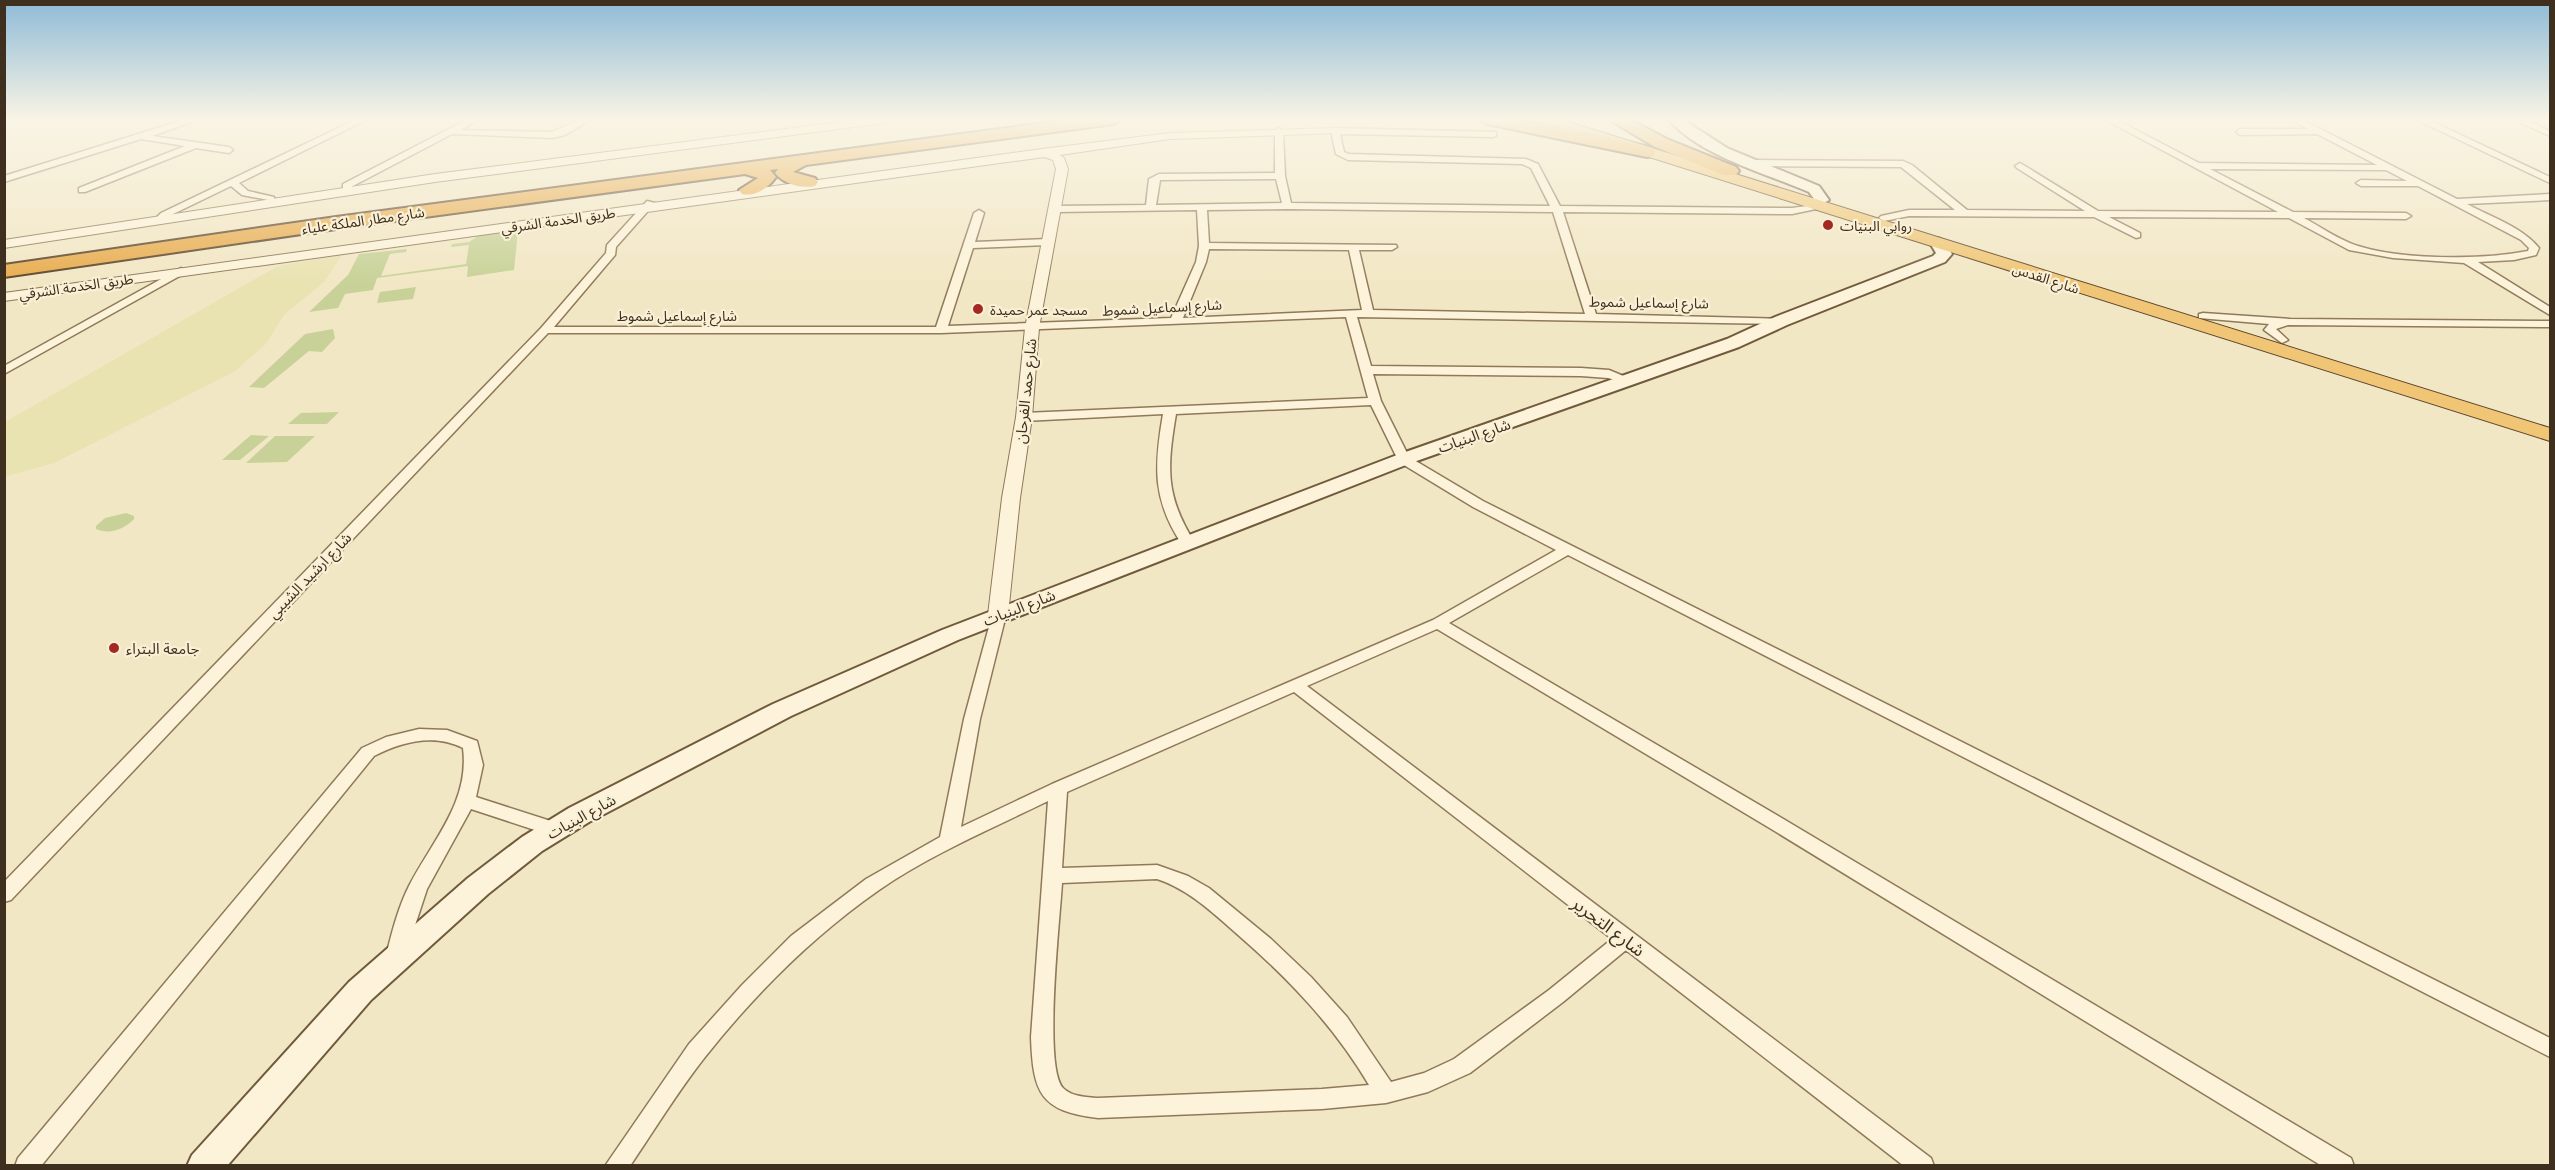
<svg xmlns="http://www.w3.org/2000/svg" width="2555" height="1170" font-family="'Playfair Display','Noto Sans Arabic',serif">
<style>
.farmland{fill:#e9e3b2}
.green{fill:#c8d298}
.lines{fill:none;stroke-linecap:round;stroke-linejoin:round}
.minor-casing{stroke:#8f7959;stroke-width:3}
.tertiary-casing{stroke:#8f7959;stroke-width:2}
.secondary-casing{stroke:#715a3c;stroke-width:4}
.trunk-casing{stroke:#5d462d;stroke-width:2}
.motorway-casing{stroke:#5d462d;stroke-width:4}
.minor{fill:#fcf3da;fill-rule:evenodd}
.tertiary{fill:#fcf3da;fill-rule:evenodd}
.secondary{fill:#fcf3da;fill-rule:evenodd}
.trunk{fill:#f0c676;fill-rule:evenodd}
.motorway{fill:#e8ad50;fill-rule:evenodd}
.poi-dot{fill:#a42923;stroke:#f9f0d6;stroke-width:2}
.labels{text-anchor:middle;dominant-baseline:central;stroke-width:4.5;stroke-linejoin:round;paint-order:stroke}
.far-street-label{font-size:14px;fill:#3e2f1e;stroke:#f9f0d6}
.far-poi-label{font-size:14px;fill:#3e2f1e;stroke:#f9f0d6;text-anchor:start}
.street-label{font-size:15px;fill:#3e2f1e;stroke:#f9f0d6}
.poi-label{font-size:15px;fill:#3e2f1e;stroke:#f9f0d6;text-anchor:start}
.near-street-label{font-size:18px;fill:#3e2f1e;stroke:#f9f0d6}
</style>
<rect width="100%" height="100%" fill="#f2e7c5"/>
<path class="farmland" d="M342,255l-18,27 -40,33 -18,29 -32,28 -180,91 -49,14v-55l273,-156z"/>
<g class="green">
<path d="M518,231l-4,39 -47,7 1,-11 -91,12 -4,12 -28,4 -7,14 -29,4 39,-37 11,-21 48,-5 -1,3 -16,2 -9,22 85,-12 3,-19 -18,2 1,-3 17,-2 9,-6z"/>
<path d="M416,287l-3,12 -36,4 3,-11z"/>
<path d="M333,329l2,9 -13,14 -13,-1 -45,37 -15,-1 56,-53z"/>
<path d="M339,412l-12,12h-39l13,-11z"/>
<path d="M251,435l18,1 -29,24h-18z"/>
<path d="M275,436h40l-28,26 -41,1z"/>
<path d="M126,513l8,3v3c-9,10 -25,16 -38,10v-3l9,-8z"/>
</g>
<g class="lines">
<defs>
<g id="minor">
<path d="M186,119h14l-48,17 77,11 4,3 -4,3 -33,-5 -111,44h-6v-4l106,-42 -44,-7 -137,43v-6z"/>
<path d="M357,119h11l-129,64 9,8 26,6v4l-32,-6 -11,-9 -64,31 -5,5 -8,-2 7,-7z"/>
<path d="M468,119h11l-18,11 91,2 29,-13h11l-27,16 -13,3 -100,-4 -101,53v6l-8,-2v-7z"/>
<path d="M2104,119h11l84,44 178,2 -60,-31 -77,1 -4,-3 4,-3h68l-18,-10h11l156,80 93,-5v6l-83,4c24,13 55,23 72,44l-3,7 -22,5 -36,2 72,45v8l-86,-52 -71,-5 -44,-8 -60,-32 -180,-1 31,16v4l-4,1 -42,-21 -185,-1 -25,5 -5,-3 2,-2 28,-6h46l-54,-43 -146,-1 -5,-3 5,-3 148,1 9,4 55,45 118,1 -68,-43 -2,-2 5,-3 78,48 180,1zM2210,169l176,1 21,11 -46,-1 -5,3 5,3h57l103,54 8,8 -1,3c-46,9 -126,9 -170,-5 -19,-6 -37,-19 -54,-28l102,1 5,-3 -5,-3 -113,-1z"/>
<path d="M2415,119h12l123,58v6z"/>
<path d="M2512,119h12l26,12v5z"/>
<path d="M1279,128l4,3 2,45 6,27 259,3 -19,-38 -9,-4 -174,-4 -12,-6 -5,-23 4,-3 161,4v4l-3,1 -153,-3 4,18 5,2 177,5 12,5 22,42 232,2 29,-4v4l-29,6 -229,-2 33,102 189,5v4l-4,1 -424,-7 14,49 210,2 28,2 24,10 -6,4 -19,-6 -27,-2 -208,-2 8,27 28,56 74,44 1067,537v19l-982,-502 -119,68 331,194 571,341 3,8h-32l-554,-339 -331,-198 -130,57 624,472 3,8h-30l-278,-216 -63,52 -93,71 -42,19 -42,11 -64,6 -224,9c-58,-7 -65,-25 -67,-81l17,-236c-55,27 -119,54 -169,89 -66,46 -124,104 -174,167 -27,34 -50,72 -75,109h-25l84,-122 53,-59 49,-49 75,-57 74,-42 24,-118 29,-107h10l3,3 -26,104 -19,108 91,-43 381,-164 123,-70 -83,-43 -74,-45 -28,-57 -195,9c-9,54 -11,82 19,129l-7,4 -5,-1c-31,-46 -29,-79 -20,-132l-139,7 -6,-4 6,-4 344,-15 -22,-81 -405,16h-393l-537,567 -7,2v-20l537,-554 65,-75 1,-8 40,-44 8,2 -39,44 -1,8 -61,72h382l38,-114 5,-3 5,3 -9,29 73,-3 5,3 -5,3 -75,3 -25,78 223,-8 25,-56 3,-16 -2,-36 -142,2 -5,-3 5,-3 91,-1 3,-26 10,-5 116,-1v-42zM1276,179l6,24 -126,2 4,-25zM1287,209l266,3 32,102 -212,-4 -14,-60h33l5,-3 -1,-2 -187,-2 -2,-33zM1209,249l140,1 13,60 -179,8 23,-56zM1294,692l318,247 -63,51 -95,69 -30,14 -33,9 -44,-65 -36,-40 -40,-38 -62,-51 -21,-12 -31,-11 -95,3 5,-76zM1157,879c31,10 55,33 79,54 52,45 98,93 133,152l-47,4 -224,9c-12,-1 -26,-1 -35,-10 -20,-21 -3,-170 -1,-205z"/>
<path d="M181,268l5,3 -1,2 -181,101v-8z"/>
<path d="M2203,313l87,6 260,2v6l-262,-2 -12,4 12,11 -6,3 -18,-13 5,-6 -70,-6v-4z"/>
<path d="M419,729l28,1 30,11 6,24 -7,32 84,27 2,5 -2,5 -7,2 -82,-27 -44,80 -24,73 -7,2 -7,-2 -3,-6c6,-24 12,-48 23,-70 23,-45 61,-84 54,-138 -29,-15 -62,-6 -89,8l-333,410h-26l3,-8 344,-410 24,-11z"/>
</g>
<g id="tertiary">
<path d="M864,119h33l-5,3 -457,60 -431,66v-8l431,-66z"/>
<path d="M1335,128l6,3 -2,2 -169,6 -110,16 4,3 4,11 -29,159 -7,89 -12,81 -12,117 -3,4 -7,2 -7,-2 -3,-4 14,-117 14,-81 9,-89 31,-159 -3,-9 -9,-3 -1040,144v-8l1038,-144 128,-16z"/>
</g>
<g id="secondary">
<path d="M1668,119h14l45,29 92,38 10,14 -7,4 -5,-1 -8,-11c-44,-19 -109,-36 -141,-73z"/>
<path d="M1938,238l5,2 9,14 -7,8 -158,63 -48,22 -328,116 -453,177 -167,76 -202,106 -47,29 -54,43 -117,106 -144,166h-40l5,-11 157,-173 119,-104 54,-41 47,-29 204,-104 169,-74 455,-175 330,-116 48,-22 158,-61 3,-3 -6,-10z"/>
</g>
<path id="trunk" d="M1536,119h23l991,309v13l-1012,-319z"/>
<g id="motorway">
<path d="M1075,119h47l-8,5 -308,41 -13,7 22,6 3,4 -3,4c-14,3 -31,-2 -40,-13l3,-4 -8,1 6,7c-8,11 -20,20 -34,17l-3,-4 19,-12 -13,-4 -409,55 -332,48v-12l332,-48z"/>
<path d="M1479,119c59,0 117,15 174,29l2,4 -2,4 -6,1 -160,-33z"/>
<path d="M1608,119h21l38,20 69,28 3,4 -3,4h-12l-69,-28z"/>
</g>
</defs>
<use href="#minor" class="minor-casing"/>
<use href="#tertiary" class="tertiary-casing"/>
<use href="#secondary" class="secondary-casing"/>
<use href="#trunk" class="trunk-casing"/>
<use href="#motorway" class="motorway-casing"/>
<use href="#minor" class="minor"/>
<use href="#tertiary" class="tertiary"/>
<use href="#secondary" class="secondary"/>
<use href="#trunk" class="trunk"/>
<use href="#motorway" class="motorway"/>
</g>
<linearGradient id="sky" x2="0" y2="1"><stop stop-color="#8ebbd7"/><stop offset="0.42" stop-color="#f9f4e5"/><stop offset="1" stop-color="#f9f4e5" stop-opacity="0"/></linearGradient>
<rect width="2555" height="283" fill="url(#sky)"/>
<g class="poi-dot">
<circle cx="1828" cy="225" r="6"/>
<circle cx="978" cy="309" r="6"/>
<circle cx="114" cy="648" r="6"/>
</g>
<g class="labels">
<g class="far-street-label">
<text transform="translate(363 220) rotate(-8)">شارع مطار الملكة علياء</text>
<text transform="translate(558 220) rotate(-8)">طريق الخدمة الشرقي</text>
<text transform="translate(2046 278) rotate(18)">شارع القدس</text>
<text transform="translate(76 286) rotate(-8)">طريق الخدمة الشرقي</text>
<text transform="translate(1649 302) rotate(1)">شارع إسماعيل شموط</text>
<text transform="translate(1162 307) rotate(-3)">شارع إسماعيل شموط</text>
<text x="677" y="315">شارع إسماعيل شموط</text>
</g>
<g class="far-poi-label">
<text x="1840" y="225">روابي البنيات</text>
<text x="990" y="309">مسجد عمر حميدة</text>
</g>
<g class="street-label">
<text transform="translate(1025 391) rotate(-84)">شارع حمد الفرحان</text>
<text transform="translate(1474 435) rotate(-19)">شارع البنيات</text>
<text transform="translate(309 575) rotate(-46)">شارع ارشيد الشيبي</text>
<text transform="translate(1019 607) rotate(-21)">شارع البنيات</text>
<text transform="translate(581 816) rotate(-29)">شارع البنيات</text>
</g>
<g class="poi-label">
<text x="126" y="648">جامعة البتراء</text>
</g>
<g class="near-street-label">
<text transform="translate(1609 926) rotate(37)">شارع التحرير</text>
</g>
</g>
<rect width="2555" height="1170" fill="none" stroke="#3e2f1e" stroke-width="12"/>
</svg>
